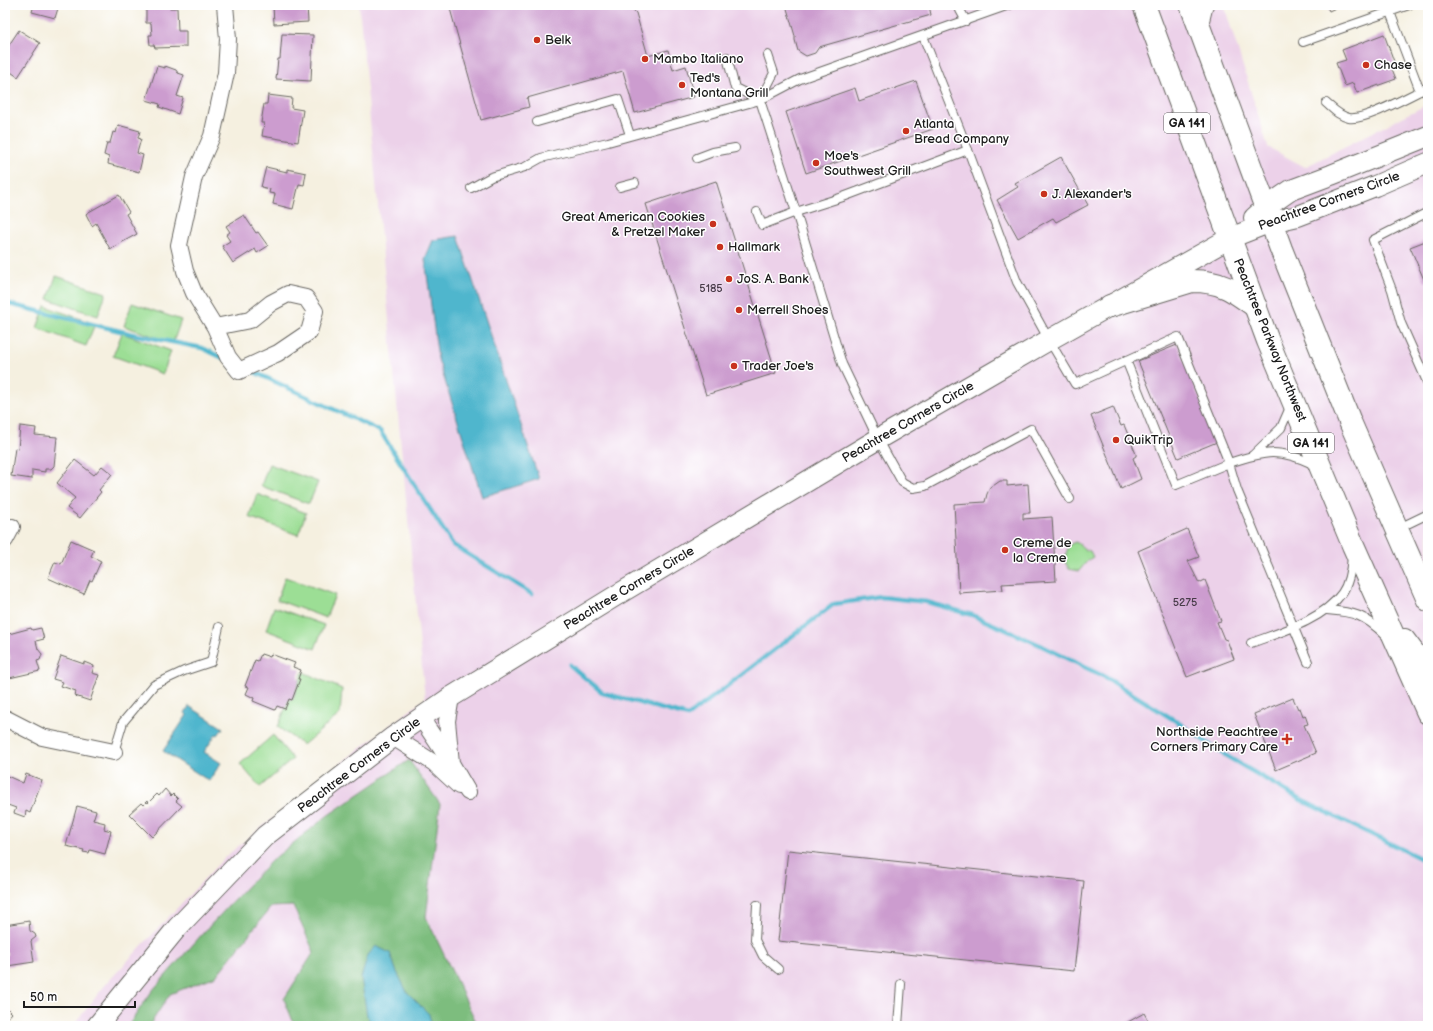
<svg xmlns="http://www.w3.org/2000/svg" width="1433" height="1031" font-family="'Balsamiq Sans',sans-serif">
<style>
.built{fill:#ecd1e9}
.green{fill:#9cde95;stroke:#5c7d58}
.forest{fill:#7dbd7e;stroke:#4c6c4d}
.water{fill:#4fb6cd;stroke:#366974}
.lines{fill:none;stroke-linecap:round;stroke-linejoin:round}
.stream{stroke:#4fb6cd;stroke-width:4.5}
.building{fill:#cc9ccf}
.service-casing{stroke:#686661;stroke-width:10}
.minor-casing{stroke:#686661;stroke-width:18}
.tertiary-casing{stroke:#686661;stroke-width:22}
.trunk-casing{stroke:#686661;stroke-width:24}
.service{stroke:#fff;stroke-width:8}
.minor{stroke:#fff;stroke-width:16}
.tertiary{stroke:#fff;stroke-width:20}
.trunk{stroke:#fff;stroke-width:22}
.poi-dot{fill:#c8321e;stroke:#fff;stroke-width:1.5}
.labels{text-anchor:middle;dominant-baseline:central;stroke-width:3;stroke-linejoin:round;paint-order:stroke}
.number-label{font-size:11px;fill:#483c49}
.shield{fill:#fff;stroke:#606060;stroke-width:1}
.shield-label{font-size:12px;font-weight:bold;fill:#1c1c1c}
.poi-label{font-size:13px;fill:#1c1c1c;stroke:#fff;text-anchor:start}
.street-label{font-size:13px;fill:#1c1c1c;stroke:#fff}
</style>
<rect width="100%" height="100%" fill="#fff"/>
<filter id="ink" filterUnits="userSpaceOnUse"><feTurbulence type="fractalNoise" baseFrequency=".025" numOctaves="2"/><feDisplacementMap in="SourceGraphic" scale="8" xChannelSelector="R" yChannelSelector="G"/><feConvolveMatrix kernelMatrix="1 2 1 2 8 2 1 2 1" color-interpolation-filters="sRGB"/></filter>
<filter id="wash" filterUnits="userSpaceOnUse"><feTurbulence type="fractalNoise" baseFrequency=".012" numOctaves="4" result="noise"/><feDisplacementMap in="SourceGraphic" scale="16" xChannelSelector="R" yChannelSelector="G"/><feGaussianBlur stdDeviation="0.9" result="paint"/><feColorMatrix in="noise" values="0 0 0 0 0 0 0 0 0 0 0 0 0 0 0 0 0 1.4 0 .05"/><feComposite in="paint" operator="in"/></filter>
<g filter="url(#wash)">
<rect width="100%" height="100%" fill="#f5f0e0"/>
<path class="built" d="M359,5h865l44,142 37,20 123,-63v512l-2,-2 2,5v407h-1355l33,-42 119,-127 129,-104 71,-54z"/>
<g class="green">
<path d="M56,276l50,17 -8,23 -50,-17z"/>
<path d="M132,303l49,17 -8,23 -49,-17z"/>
<path d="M45,306l50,18 -9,22 -49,-18z"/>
<path d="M122,333l49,18 -8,23 -50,-18z"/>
<path d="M269,464l49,18 -9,22 -48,-18z"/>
<path d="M257,494l49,19 -8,22 -49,-18z"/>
<path d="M1075,542c7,2 7,8 15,9l3,6 -5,3 -9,11 -10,-2 -5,-9 5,-15z"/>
<path d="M285,577l50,18 -9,23 -49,-18z"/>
<path d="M274,607l50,18 -9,24 -49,-19z"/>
<path d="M303,672l39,17 -2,25 -37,31 -25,-18 11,-28 3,1z"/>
<path d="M273,735l20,24 -33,28 -20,-23z"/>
</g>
<path class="forest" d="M409,760l31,44 -14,113 52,109h-183l-11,-27 30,-47 -21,-46 -22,1 -55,69 -46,18 -21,32h-21l24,-35 52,-59 67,-71 56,-45z"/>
<g class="water">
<path d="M458,236l81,243 -57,18 -44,-138 -13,-100 8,-19z"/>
<path d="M189,706l34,22 -5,7 -2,-1 -12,18 17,11 -12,18 -46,-30 24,-36 -2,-2z"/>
<path d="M376,946l14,7 6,17 11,22 22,22 3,12h-59l-6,-10 -6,-38 7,-23z"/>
</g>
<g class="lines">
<g class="stream">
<path d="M5,303l132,32 65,13 21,10"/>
<path d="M250,370l130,61 73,114 79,49"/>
<path d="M570,665l33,28 85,23 146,-112 47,-7 46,5 45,13 66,29 67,33 71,44 47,33 78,46 127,62"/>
</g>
</g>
<g id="blocks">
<g class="building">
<path d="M34,5h25l-4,13 -23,-6z"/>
<path d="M273,5h34l1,17 -34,2z"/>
<path d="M449,5h156l1,3 14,-3h9l7,8 12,43 20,-6 5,20 13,-4 8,31 -59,16 -12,-42 -96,27 2,9 -48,13z"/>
<path d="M786,5h143l2,10 -112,32 -4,6 -9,3 -8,-5 -3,-11v-4z"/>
<path d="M1326,5h16l-13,6z"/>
<path d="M157,6h9l4,2h7l1,23h8v16l-31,1 -1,-3h-4l-1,-10h3l-1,-12h-5v-14l10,-1z"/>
<path d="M19,30l21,13 -22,34 -13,-9v-21l2,1z"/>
<path d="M282,34l31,1 -2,46 -35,-2 2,-20h2z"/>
<path d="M1384,34l12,33 -4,2 4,10 -39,14 -4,-10 -8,3 -9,-23 10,-3 -4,-10z"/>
<path d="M157,66l8,2v-2l11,4 2,3 6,2 -7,21 6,2 -5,16 -19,-7 1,-3 -14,-4z"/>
<path d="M916,81l17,48 -127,44 -20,-61 69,-24 4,13z"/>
<path d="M268,95l24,3 -1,10 12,2 -5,32 -36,-6 2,-13h-3l3,-19h3z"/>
<path d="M118,125l22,6 -2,7 3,1 -4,14 6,2 -4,17 -31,-8 1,-7 -5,-2 3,-12h3l3,-11 3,1z"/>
<path d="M1061,157l27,48 -32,17 -3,-4 -35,20 -21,-38 21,-13 -3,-4z"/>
<path d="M266,167l21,5v-3l19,4 -2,12 -5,-1 -6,25 -20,-5 2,-10 -6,-1 1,-4 -9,-2z"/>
<path d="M716,181l60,192 -70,22 -60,-191z"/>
<path d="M119,195l10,17 -3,2 11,20 -27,15 -14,-26 -4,3 -6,-12 1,-1z"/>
<path d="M244,215l12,18 2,-1 10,14 -11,7 -2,-4 -22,14 -11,-17 8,-5 -4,-6 4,-3 -4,-6z"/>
<path d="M1428,240v41l-3,1 -15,-35z"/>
<path d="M1177,345l40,97 -39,16 -40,-97z"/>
<path d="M1113,407l8,19 3,-1 12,29v2l-3,2 8,21 -20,10 -30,-73z"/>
<path d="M20,426l16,2 -1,7 22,2 -3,29 -3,3h-6v3l-13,-2v9l-21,-3 4,-28 3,1z"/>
<path d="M75,460l19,15 8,-9 10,8 -13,16 2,2 -21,26 -13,-10 8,-10 -18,-15z"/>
<path d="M1000,481h7v5l21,-2 2,29h-7v6l29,-2 4,64 -54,3 1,6 -44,3 -5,-89 31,-2 2,-8 3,-6z"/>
<path d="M1187,529l12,28 -11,4 11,22 6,-3 16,41 -4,1 7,17 3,1 7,19 -47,18 -49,-126z"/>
<path d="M71,540l23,10 -3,6 10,5 -9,20 -2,-1 -6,14 -36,-16 7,-16 6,2z"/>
<path d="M31,628l1,2 9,-2 3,11 -8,2 2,8 4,5 -2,6 -3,1 3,10 -35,8v-18l5,-2 -3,-14h-2v-10z"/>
<path d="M261,654l9,3 1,-3 24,9 -2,4 8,3 -3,9h2l-8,21 -3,-1 -4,10 -8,-3 -2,4 -22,-9 1,-3 -8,-4 3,-7 -4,-1 10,-26 3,1z"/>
<path d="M61,656l23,8v-2l10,4 -2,7 7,2 -9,26 -15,-5 1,-5 -15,-5 2,-4 -10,-3z"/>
<path d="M1293,698l5,11 2,-1 3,8 2,-1 3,9 -4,1 12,28 -40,17 -22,-56z"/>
<path d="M26,774l16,6 -12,33 -4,-2 -1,6 -11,-4 2,-5 -11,-4v-29l18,8z"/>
<path d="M165,789l6,7 2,-2 5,5 -2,2 6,5 -30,31 -23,-23 12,-11 2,2 4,-4 1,2 9,-9 2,2z"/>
<path d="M77,806l19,5 -3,9 12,3 -1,6 7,2 -6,23 -15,-4 -1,3 -6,-1 1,-2 -18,-4z"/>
<path d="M788,850l296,31 -10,90 -296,-30z"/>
<path d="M29,921l1,10 5,3 1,3 -5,4 3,21 -27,4 -2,-10h2v-3h-2v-28z"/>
<path d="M5,1006l7,7 -7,8z"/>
<path d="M1144,1013l7,13h-30z"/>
</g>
</g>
</g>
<g filter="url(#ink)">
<use href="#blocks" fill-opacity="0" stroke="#686661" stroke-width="1"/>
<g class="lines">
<defs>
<g id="service">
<path d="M959,5l1,5 6,11"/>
<path d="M1390,12l30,79"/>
<path d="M1204,25l5,-20"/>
<path d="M923,36l45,114 49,132 32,58 26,44 103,-47 51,126c37,-12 50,-15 86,2"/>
<path d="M1303,42l106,-37"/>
<path d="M768,55l6,18 -14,27 36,112 46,152 36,75 24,43 11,6 12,-2 106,-57 39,70"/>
<path d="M727,57l8,31 25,12"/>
<path d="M1326,103c7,6 13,13 23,15 16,3 62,-23 79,-31"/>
<path d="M537,122l81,-23 12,36"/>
<path d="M697,158l16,-6 22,-4"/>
<path d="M620,187l15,-4"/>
<path d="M471,188l20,-11 34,-10 16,-9 67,-16 152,-42 40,-21 209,-74"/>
<path d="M757,212l5,13 34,-13 47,-15 125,-47"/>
<path d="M1428,212l-55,28 19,50 9,33 27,61"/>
<path d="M1126,360l50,125 53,-22 8,27 71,172"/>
<path d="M1253,455l28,-27 10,-23"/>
<path d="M1397,529l31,-15"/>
<path d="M1327,610c27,2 38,5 58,25"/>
<path d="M1251,643c30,-11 72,-23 91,-50 7,-10 9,-23 10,-36"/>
<path d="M114,752l9,-30 31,-37 30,-14 27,-9 8,-35"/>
<path d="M757,905l-2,35 8,16 15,13"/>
<path d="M898,1026l3,-42"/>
</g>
<g id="minor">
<path d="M215,327l35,-7 21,-17 17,-9 18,4 9,13 -6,21 -31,21 -39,18 -11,-14 -13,-30 -21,-34 -9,-22 -6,-26 15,-68 18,-41 14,-63 2,-34 -3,-34"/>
<path d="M5,540l7,-13"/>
<path d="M451,697l-4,24 4,42 17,29"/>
<path d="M5,718l37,19 72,15"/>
<path d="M421,718l28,42"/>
<path d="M393,737l41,26 25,23"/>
</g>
<g id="tertiary">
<path d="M1254,218l11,-10 26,-18 40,-15 97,-39"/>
<path d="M97,1026l80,-98 88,-92 128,-99 58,-40 166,-102 261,-156 171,-99 181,-102 41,-16 27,-6 31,-12 46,-18 53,-23"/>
</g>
<g id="trunk">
<path d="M1144,5l124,336 85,204 75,168"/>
<path d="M1191,5l90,244 70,175 77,176"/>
<path d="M1110,306l82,-25c29,0 41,9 64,26"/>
<path d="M1404,640l24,32"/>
</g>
</defs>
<use href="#service" class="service-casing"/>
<use href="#minor" class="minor-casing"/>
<use href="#tertiary" class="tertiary-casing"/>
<use href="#trunk" class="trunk-casing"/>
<use href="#service" class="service"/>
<use href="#minor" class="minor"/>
<use href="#tertiary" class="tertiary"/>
<use href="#trunk" class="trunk"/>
</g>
</g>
<g class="poi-dot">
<circle cx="537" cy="40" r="4"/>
<circle cx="645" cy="59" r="4"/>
<circle cx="1366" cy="65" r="4"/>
<circle cx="682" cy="85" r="4"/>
<circle cx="906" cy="131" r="4"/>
<circle cx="816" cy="163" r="4"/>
<circle cx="1044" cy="194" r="4"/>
<circle cx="713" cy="224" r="4"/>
<circle cx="720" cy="247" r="4"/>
<circle cx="729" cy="279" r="4"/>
<circle cx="739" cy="310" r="4"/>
<circle cx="734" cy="366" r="4"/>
<circle cx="1116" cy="440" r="4"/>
<circle cx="1005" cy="550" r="4"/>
<path d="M1285 733h4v4h4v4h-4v4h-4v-4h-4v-4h4z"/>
</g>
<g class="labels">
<g class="number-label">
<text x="711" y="288">5185</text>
<text x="1185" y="602">5275</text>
</g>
<g class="shield">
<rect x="1164" y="113" width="46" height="20" rx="3"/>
<rect x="1288" y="433" width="46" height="20" rx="3"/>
</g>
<g class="shield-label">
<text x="1187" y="123">GA 141</text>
<text x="1311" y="443">GA 141</text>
</g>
<g class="poi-label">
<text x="545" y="40">Belk</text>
<text x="653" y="59">Mambo Italiano</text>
<text x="1374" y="65">Chase</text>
<text x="690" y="78">Ted's<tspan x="690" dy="15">Montana Grill</tspan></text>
<text x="914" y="124">Atlanta<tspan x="914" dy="15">Bread Company</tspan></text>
<text x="824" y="156">Moe's<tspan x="824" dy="15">Southwest Grill</tspan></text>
<text x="1052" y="194">J. Alexander's</text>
<text x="705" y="217" text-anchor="end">Great American Cookies<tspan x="705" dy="15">&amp; Pretzel Maker</tspan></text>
<text x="728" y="247">Hallmark</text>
<text x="737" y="279">JoS. A. Bank</text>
<text x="747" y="310">Merrell Shoes</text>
<text x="742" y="366">Trader Joe's</text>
<text x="1124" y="440">QuikTrip</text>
<text x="1013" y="543">Creme de<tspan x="1013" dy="15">la Creme</tspan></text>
<text x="1278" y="732" text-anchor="end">Northside Peachtree<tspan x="1278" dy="15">Corners Primary Care</tspan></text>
</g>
<g class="street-label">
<text transform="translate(1329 201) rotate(-20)">Peachtree Corners Circle</text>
<text transform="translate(1270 340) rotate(68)">Peachtree Parkway Northwest</text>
<text transform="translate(908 422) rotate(-30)">Peachtree Corners Circle</text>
<text transform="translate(629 588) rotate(-31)">Peachtree Corners Circle</text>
<text transform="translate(359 765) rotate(-37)">Peachtree Corners Circle</text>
</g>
</g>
<rect width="1433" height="1031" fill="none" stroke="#fff" stroke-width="20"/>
<path d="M24 1001v6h111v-6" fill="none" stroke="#1c1c1c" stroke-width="2"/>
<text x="30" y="1001" font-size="12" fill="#1c1c1c" stroke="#ffffff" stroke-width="3" paint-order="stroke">50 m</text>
</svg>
